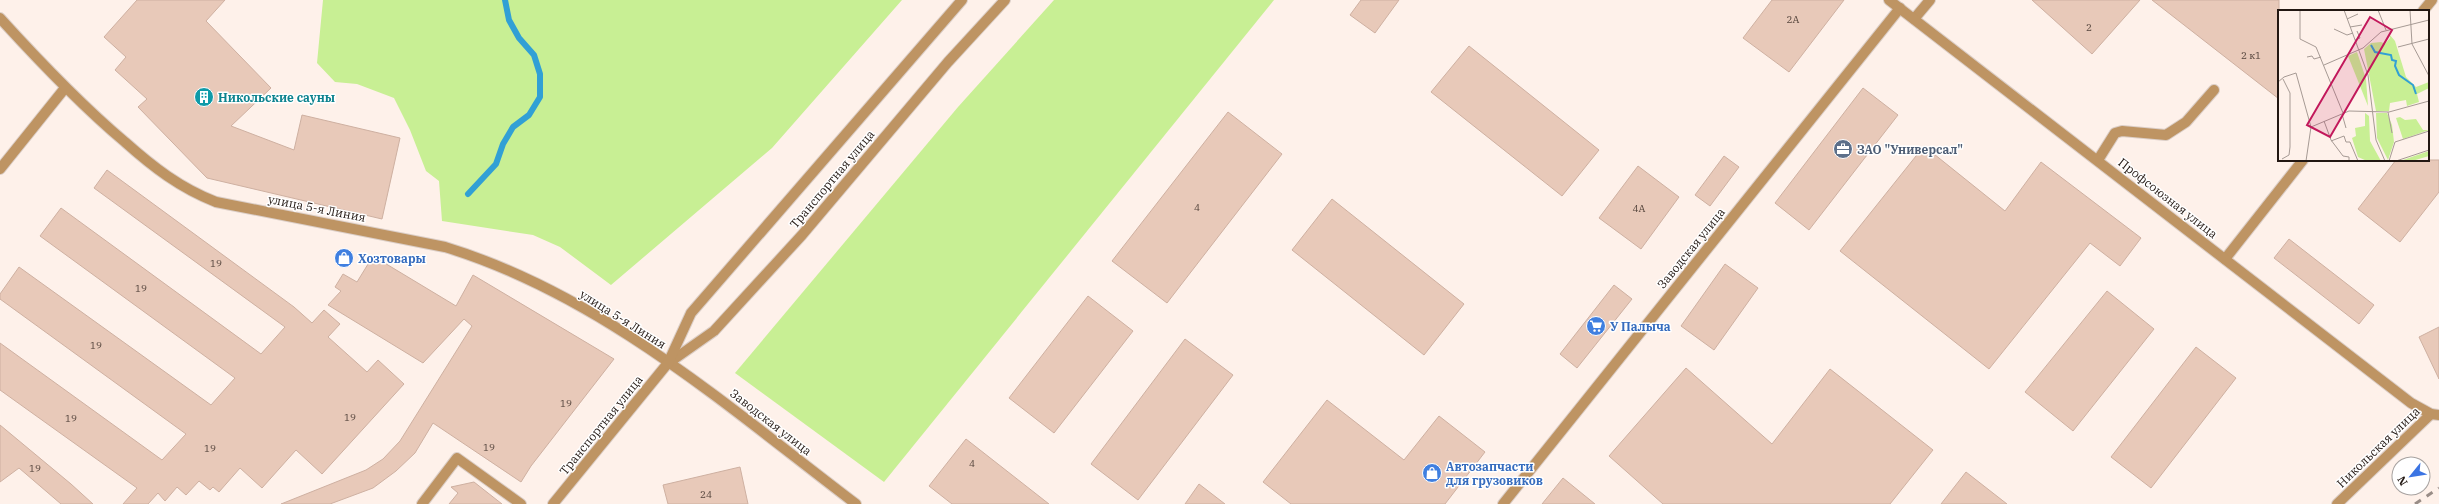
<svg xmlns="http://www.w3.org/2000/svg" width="2439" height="504" font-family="'IBM Plex Serif',serif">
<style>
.green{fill:#c8ef94}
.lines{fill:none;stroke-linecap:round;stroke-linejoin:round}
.stream{stroke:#31a0d5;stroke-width:6}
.building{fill:#e8c9b9;stroke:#ceb0a1}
.service-casing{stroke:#dbcec7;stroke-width:12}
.minor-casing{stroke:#dbcec7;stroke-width:12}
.tertiary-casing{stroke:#dbcec7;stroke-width:12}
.service{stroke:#be9463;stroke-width:10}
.minor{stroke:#be9463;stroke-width:10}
.tertiary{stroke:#be9463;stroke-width:10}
.rail{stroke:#998d87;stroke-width:3;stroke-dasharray:7 7;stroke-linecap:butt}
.labels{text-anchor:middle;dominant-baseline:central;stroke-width:3;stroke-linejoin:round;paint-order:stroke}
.number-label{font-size:10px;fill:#54443c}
.culture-label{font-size:12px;font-weight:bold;fill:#0d838f;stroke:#fff;text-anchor:start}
.service-label{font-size:12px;font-weight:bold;fill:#4e5e75;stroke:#fff;text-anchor:start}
.street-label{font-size:12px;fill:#221712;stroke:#fff}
.shop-label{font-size:12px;font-weight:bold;fill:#366cbe;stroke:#fff;text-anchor:start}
.inset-river{fill:none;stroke:#31a0d5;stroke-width:2}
.inset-road{fill:none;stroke:#a69a94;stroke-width:1}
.view{fill:#c2185b;fill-opacity:0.15;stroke:#c2185b;stroke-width:2}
.inset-edge{fill:none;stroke:#221712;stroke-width:2}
</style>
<rect width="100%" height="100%" fill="#fef1ea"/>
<g class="green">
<path d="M323,0h579l-130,148 -161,137 -51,-38 -27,-12 -91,-14 -3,-40 -13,-10 -16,-41 -16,-32 -37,-14 -22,-2 -18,-19z"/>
<path d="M1054,0h220l-390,482 -149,-109 223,-266z"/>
</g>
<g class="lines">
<path class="stream" d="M468,194l28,-30 7,-20 10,-17 16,-12 11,-18v-23l-6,-19 -15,-17 -10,-18 -4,-20"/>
</g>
<g class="building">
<path d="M137,0h88l-19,21 65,67 -40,38 63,24 8,-35 98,23 -18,81 -175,-41 -69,-71 9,-8 -32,-29 11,-13 -22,-20z"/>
<path d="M1361,0h38l-24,33 -25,-18z"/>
<path d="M1772,0h72l-55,72 -46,-34z"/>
<path d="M2032,0h108l-48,54z"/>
<path d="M2152,0h127v99z"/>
<path d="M1469,46l130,104 -37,46 -131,-104z"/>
<path d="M1863,88l35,27 -89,115 -34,-27z"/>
<path d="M1228,112l54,42 -115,149 -55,-42z"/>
<path d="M1924,146l81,65 36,-49 100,76 -21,28 -30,-23 -101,126 -149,-118z"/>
<path d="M1724,156l15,11 -29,39 -15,-11z"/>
<path d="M2396,160h43v32l-39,50 -42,-33z"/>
<path d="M1638,166l41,31 -38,52 -42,-31z"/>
<path d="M107,170l187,137 18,16 12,-13 16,14 -12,13 39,35 11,-12 26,24 -82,90 -26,-24 -34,38 -22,-20 -21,24 -6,-5 -3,3 -11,-9 -13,14 -9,-8 -12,14 -7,-8 -10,11h-25l14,-16 -137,-98v-47l162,117 24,-26 -186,-135v-5l19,-27 192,138 24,-27 -195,-142 21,-28 200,146 24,-27 -191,-139z"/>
<path d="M1332,199l132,105 -40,51 -132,-105z"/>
<path d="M2289,239l85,66 -15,19 -85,-66z"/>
<path d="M373,256l83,50 17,-31 141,84 -83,107 -10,16 -88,-59 -18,30 -19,18 -23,17 -43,16h-49l85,-34 17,-11 17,-18 72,-115 -8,-7 -41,44 -95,-58 13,-14 -6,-4 8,-13 14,8z"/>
<path d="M1725,264l33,24 -44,62 -33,-24z"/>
<path d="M1614,285l18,14 -55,69 -17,-14z"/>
<path d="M2107,291l47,38 -81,102 -48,-39z"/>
<path d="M1088,296l45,35 -79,102 -45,-35z"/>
<path d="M2439,327v52l-20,-42z"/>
<path d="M1185,339l48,36 -95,125 -47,-36z"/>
<path d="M2196,347l40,31 -85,110 -40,-31z"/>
<path d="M1686,368l86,76 58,-75 103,81 -43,54h-227l-54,-48z"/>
<path d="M1327,400l77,60 35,-44 46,36 -40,52h-154l-28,-22z"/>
<path d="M0,425l71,59 22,20h-32l-42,-36 -19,14z"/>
<path d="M966,439l83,65h-97l-23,-18z"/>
<path d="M740,467l8,37h-80l-5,-19z"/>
<path d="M1966,472l41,32h-66z"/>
<path d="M1563,478l32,26h-53z"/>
<path d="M474,482l28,22h-53l9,-11 -7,-6z"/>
<path d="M1199,484l26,20h-40z"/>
</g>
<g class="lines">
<defs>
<g id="service">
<path d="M2423,11l9,-11"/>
<path d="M1914,19l16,-19"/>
<path d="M2098,160l17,-27 7,-2 44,4 20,-13 28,-32"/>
<path d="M0,169l65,-81"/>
<path d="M2225,259l78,-99"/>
<path d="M422,504l35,-46 64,46"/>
</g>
<g id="minor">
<path d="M0,18c40,44 80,86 125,124 28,25 55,46 91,60l229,45c157,48 283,160 411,257"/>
<path d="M1503,504l397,-496"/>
<path d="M2337,504l94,-90"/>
</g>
<g id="tertiary">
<path d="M1889,0l522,403 20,11 8,1"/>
<path d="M670,362l44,-31 88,-96 146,-173 57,-62"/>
<path d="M553,504l115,-141 23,-50 271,-313"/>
</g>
</defs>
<use href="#service" class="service-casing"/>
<use href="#minor" class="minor-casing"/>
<use href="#tertiary" class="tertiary-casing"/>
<use href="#service" class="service"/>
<use href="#minor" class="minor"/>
<use href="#tertiary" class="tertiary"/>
<path class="rail" d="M2415,504l24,-16"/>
</g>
<defs>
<symbol id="building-disc" viewBox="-11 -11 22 22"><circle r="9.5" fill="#0f9aa8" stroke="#fff"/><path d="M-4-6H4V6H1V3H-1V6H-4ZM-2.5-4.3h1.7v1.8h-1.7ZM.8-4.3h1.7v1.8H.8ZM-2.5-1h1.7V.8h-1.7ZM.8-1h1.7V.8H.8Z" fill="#fff"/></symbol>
<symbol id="office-disc" viewBox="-11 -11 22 22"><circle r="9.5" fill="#5c6f8a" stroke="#fff"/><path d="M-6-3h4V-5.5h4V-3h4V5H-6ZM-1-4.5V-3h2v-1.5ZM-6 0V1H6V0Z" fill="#fff"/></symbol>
<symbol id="shop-disc" viewBox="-11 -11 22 22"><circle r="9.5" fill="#3f7fe0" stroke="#fff"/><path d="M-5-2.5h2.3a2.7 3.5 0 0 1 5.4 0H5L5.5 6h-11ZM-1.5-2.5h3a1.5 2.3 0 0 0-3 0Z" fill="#fff"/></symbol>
<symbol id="supermarket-disc" viewBox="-11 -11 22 22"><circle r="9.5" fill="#3f7fe0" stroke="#fff"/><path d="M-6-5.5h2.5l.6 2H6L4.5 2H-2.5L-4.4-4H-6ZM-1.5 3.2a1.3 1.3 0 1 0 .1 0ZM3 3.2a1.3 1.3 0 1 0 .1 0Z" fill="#fff"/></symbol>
</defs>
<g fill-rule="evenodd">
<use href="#building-disc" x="193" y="86" width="22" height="22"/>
<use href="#office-disc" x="1832" y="138" width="22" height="22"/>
<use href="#shop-disc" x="333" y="247" width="22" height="22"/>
<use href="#supermarket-disc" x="1585" y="315" width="22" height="22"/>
<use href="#shop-disc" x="1421" y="462" width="22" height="22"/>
</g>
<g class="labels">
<g class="number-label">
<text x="1793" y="19">2А</text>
<text x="2089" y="27">2</text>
<text x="2251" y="55">2 к1</text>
<text x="1197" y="207">4</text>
<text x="1639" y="208">4А</text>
<text x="216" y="263">19</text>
<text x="141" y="288">19</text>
<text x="96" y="345">19</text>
<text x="566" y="403">19</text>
<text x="350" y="417">19</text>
<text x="71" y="418">19</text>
<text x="489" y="447">19</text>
<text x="210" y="448">19</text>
<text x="972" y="463">4</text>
<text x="35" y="468">19</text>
<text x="706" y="494">24</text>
</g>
<g class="culture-label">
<text x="218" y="97">Никольские сауны</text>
</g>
<g class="service-label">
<text x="1857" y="149">ЗАО "Универсал"</text>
</g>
<g class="street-label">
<text transform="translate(832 179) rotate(-50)">Транспортная улица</text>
<text transform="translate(2168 198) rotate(38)">Профсоюзная улица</text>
<text transform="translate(317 208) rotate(11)">улица 5-я Линия</text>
<text transform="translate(1691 248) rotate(-51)">Заводская улица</text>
<text transform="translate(623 319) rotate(32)">улица 5-я Линия</text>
<text transform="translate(771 422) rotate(38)">Заводская улица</text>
<text transform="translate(601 425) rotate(-51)">Транспортная улица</text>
<text transform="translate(2378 447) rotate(-44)">Никольская улица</text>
</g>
<g class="shop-label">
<text x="358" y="258">Хозтовары</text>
<text x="1610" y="326">У Палыча</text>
<text x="1446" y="466">Автозапчасти<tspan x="1446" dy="14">для грузовиков</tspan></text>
</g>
</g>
<g transform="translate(2278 10)">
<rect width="151" height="151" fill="#fef1ea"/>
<path d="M111,24l6,7 11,36 10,10 13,-5v6l-12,6 2,8 -12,4 -1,-6 -16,3 -1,8h-13l-12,-62 7,-6 10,-1 4,2 5,-6zM79,42l9,27 2,27 -20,-50zM87,103l4,3 1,25 11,20h-14l-9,-4 -6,-19 4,-2 -1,-8 10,-2zM98,103h11l5,12 2,17 -6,18 -11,-22zM122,107l5,3 11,-1 7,11h6l-26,9 -7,-21zM151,141v5l-17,5h-12z" fill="#c8ef94"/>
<path class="inset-river" d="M93,35l4,7 16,3 1,5 4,1 -1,5 4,9 14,10 3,9"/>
<path class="inset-road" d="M22,0v29l16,8 27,66M66,0l24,65 8,65 9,21M100,0l8,20M132,0l2,34 17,32M69,9l11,-5M72,17l12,-2M56,19l13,6 6,-2M77,30l5,-2 -3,-7M120,37l31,-8M29,47l5,-1 2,3 7,-2M46,55l39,-17 18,-16 48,-12M0,72l6,-5 12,-4 15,54 -5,34M110,102l4,21M64,104l4,14M46,111l7,19 12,16 6,1v4M33,117l38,-16 40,1 40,-11M53,131l13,-5 2,6h4l8,19M4,149l7,-4 1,-8v-54l-7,-14M111,151l6,-19 34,-11M118,151l33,-11"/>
<path class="view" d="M92,7l22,13 -62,107 -23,-12z"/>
<rect width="151" height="151" class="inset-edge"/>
</g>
<g transform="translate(2411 476) rotate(240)"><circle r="19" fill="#ffffff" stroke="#a7a2a0"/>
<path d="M0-3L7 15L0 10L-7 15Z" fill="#3b74e3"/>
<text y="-6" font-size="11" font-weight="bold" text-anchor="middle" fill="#221712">N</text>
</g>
</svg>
